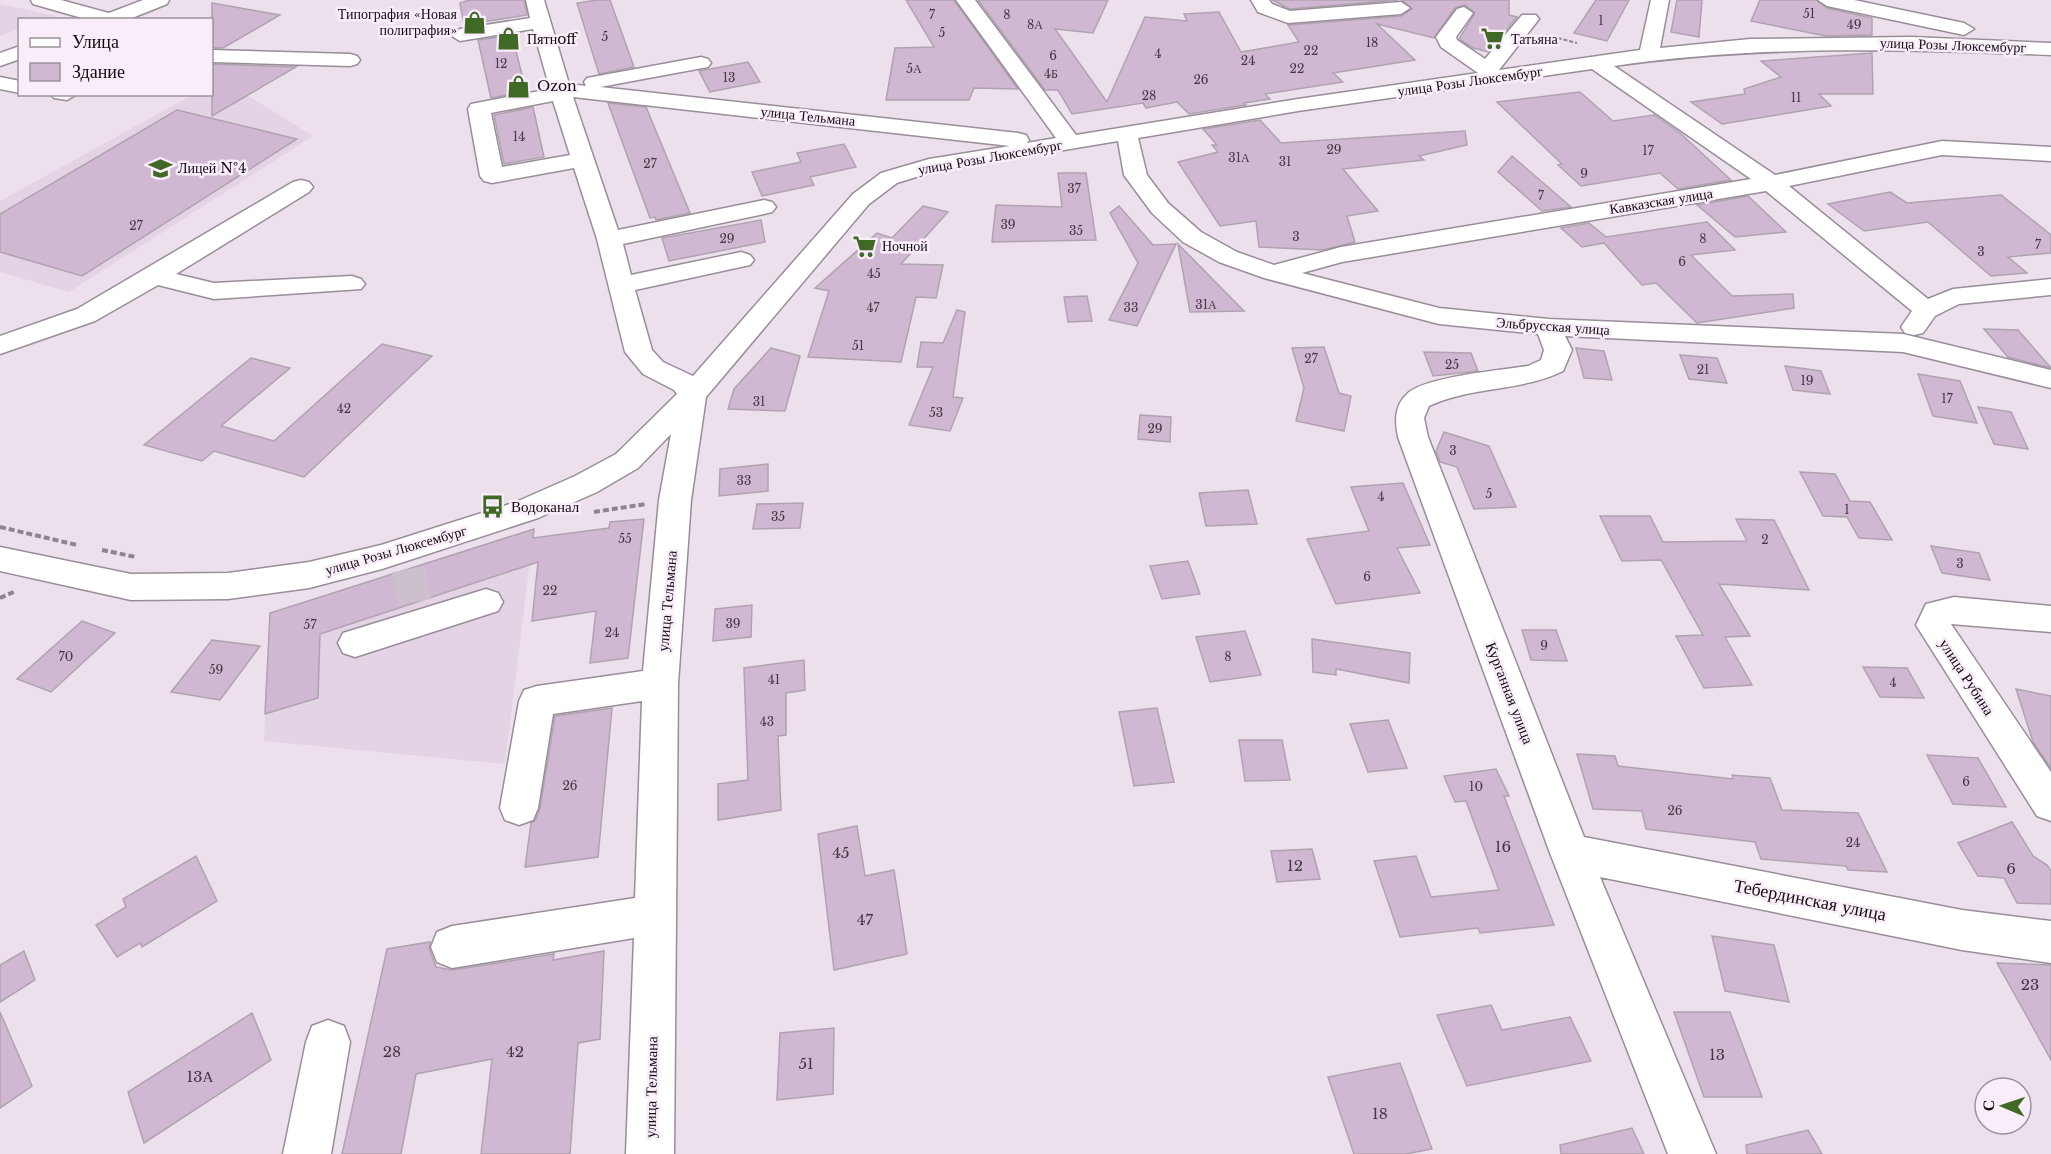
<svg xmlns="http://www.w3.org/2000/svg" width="2051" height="1154" font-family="'Libre Baskerville',serif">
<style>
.built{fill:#e4d3e5}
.building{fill:#d0b7d2;stroke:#afa3af;stroke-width:1.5}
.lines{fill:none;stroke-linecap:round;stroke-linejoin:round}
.minor-tunnel{stroke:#cbc0cc;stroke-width:34;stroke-dasharray:34 16;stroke-linecap:butt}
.minor-casing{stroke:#998d99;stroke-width:3}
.major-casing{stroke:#998d99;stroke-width:3}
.path-far1{stroke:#8d848d;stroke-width:2;stroke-dasharray:4 2;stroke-linecap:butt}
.path{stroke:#8d848d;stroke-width:4;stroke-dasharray:6 3;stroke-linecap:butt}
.minor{fill:#fff;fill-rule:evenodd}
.major{fill:#fff;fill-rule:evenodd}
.labels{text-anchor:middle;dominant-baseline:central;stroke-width:5;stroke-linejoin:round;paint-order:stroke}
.number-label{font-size:12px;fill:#403740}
.far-poi-label{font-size:14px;fill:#100c10;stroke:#f9edfa;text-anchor:start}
.far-street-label{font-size:14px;fill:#100c10;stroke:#f9edfa}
.poi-label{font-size:15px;fill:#100c10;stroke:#f9edfa;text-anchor:start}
.street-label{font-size:15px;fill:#100c10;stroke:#f9edfa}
.near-number-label{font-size:15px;fill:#403740}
.near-street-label{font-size:18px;fill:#100c10;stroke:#f9edfa}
</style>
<rect width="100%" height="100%" fill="#ece0ed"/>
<g class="built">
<path d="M0,4l56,12 -10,3 -26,1 -1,9 -19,7z"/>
<path d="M212,91l33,3 68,42 -244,156 -69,-20v-71l192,-106 20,-1z"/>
<path d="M534,529l-29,235 -241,-23 6,-128z"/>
</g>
<g class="building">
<path d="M469,0h55l3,15 -63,10 -4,-22z"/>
<path d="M597,0h13l24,67 -35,7 -22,-71z"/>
<path d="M906,0h48l64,89 -44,-1 -5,12h-83l9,-52 39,-1z"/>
<path d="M978,0h130l-15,33 -38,-4 52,73 38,-85 42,4 -3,-7 35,-2 22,40 58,-10 -11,-17 113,-9 11,-7 -10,-9h107v15l8,2 -29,35 -15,-4 -14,-9 16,-26 -10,-8 -10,3 -21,30 -57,-14 38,36 -82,13 10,9 -78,12 5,5 -26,4 2,2 -57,9 -12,-12 -31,6 -3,-5 -71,11 -14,-24h-13z"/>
<path d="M1272,0h126l-108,9z"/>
<path d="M1596,0h33l-22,41 -33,-8z"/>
<path d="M1677,0h25l-3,37 -28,-5z"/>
<path d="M1760,0h56l11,8 45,10v17l-46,1 -75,-15z"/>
<path d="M212,3l68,12 -57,33h-11z"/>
<path d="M512,35l14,56 -35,7 -13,-58z"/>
<path d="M1872,53l1,41h-54l12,12 -109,18 -31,-22 54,-8 -1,-5 37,-12 -20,-16z"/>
<path d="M748,62l12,20 -50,10 -11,-21z"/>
<path d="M212,64l84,3 -84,49z"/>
<path d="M1580,92l33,29 41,-6 26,18 51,47 -53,9 -18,-16 -79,13 -23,-21 4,-1 -65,-62z"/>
<path d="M608,103l38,4 44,106 -34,7 -1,-3 -5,1z"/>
<path d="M533,107l11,50 -40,7 -10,-49z"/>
<path d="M177,110l120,29 -215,137 -82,-24v-38z"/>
<path d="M1260,120l21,23 184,-12 2,14 -48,11 5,4 -81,9 35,42 -31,5 8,26 -32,8 -64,-3 -3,-26 -36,5 -42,-64 40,-10 -6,-7h5l-14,-16z"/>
<path d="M844,144l12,23 -46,10 4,8 -52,11 -10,-24 49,-10 -4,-9z"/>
<path d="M1512,156l59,51 -29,4 -44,-39z"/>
<path d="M1058,173h28l10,67 -104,2 4,-37 66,2z"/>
<path d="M1890,192l17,11 94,-8 50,40v18l-43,4 19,16 -36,3 -63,-54 -64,9 -36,-27z"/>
<path d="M1748,196l38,36 -51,5 -38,-32z"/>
<path d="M923,206l25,6 -47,52 42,1 -7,33 -20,-1 -15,65 -93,-5 21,-66 -14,-3 62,-55 15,5z"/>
<path d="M1119,206l34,39 23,-1 -39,82 -28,-6 29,-57 -28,-50z"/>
<path d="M761,220l4,22 -96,19 -7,-23z"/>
<path d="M1707,222l28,28 -44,5 41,41 61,-2 1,14 -97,15 -41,-40 -14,2 -38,-42 -22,4 -21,-19 28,-5 17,14z"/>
<path d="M1178,244l66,67 -54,1z"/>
<path d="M1087,296l5,25 -24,1 -4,-25z"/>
<path d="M957,310l8,2 -12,85 10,1 -13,33 -41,-6 24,-58h-16l4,-25 22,1z"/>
<path d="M1984,329l34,1 33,38 -43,-11z"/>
<path d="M382,344l50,12 -128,121 -90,-26 -12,10 -58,-16 107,-87 39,10 -69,58 53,15z"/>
<path d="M1324,347l15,46 12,3 -7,35 -48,-10 8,-33 -12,-40z"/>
<path d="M771,348l29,8 -15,55 -57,-2 6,-20z"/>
<path d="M1576,348l28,3 8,29 -28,-2z"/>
<path d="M1424,352l47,1 7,18 -45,5z"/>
<path d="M1680,355l37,3 10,25 -38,-4z"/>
<path d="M1785,366l36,5 9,23 -37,-4z"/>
<path d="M1918,374l42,7 17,42 -44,-7z"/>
<path d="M1978,407l33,5 17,37 -34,-5z"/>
<path d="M1140,415l31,2 -1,25 -32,-3z"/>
<path d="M1444,432l45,14 27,61 -42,2 -17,-42 -17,-5 -4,-11z"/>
<path d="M768,464v27l-49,5 1,-27z"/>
<path d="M1800,472l35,2 15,27 20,1 22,38 -33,-2 -12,-21 -24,-1z"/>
<path d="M1403,483l27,62 -33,3 23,45 -84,11 -29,-65 62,-8 -18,-44z"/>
<path d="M1248,490l9,34 -51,2 -7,-33z"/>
<path d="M803,503l-3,25 -47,1 4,-25z"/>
<path d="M1600,516h50l13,26 84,-1 -11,-22 38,1 35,70 -90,-6 31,52 -25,1 27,48 -48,3 -28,-52 27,-1 -42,-75 -39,1z"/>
<path d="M644,519l-16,139 -38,5 6,-52 -64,10 6,-59 -218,72 -2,64 -53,16 5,-101 264,-84 -1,9 76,-10 1,-6z"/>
<path d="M1931,546l48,7 11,27 -48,-7z"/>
<path d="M1188,561l12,33 -38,5 -12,-33z"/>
<path d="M752,605l-1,32 -38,4 2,-32z"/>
<path d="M82,621l33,12 -64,59 -34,-13z"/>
<path d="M1522,630h34l11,31 -36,-1z"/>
<path d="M1245,631l16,44 -51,7 -14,-45z"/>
<path d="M1312,639l98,14 -1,30 -73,-14v6l-23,-3z"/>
<path d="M212,640l48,6 -40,54 -49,-8z"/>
<path d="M804,660l1,30 -19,3v42l-8,1 3,74 -63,10v-36l30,-4 -4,-112z"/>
<path d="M1863,667l44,1 17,30 -44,-1z"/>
<path d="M2016,689l35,7v72l-18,-26z"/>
<path d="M612,708l-14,149 -73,10 6,-44 4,-2 5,-13 15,-92z"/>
<path d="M1157,708l17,74 -40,4 -15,-74z"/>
<path d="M1388,720l19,48 -39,4 -18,-48z"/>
<path d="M1239,740h43l8,40 -45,1z"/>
<path d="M1577,754l38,2 3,10 115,13 -1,-4 38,3 12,32 76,3 29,59 -39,-2 -2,-4 -85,-7 -6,-17 -109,-13 -4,-18 -49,-2z"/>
<path d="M1927,755l51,3 28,49 -53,-3z"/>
<path d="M1496,769l13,27h-5l50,129 -74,8 -2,-5 -78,9 -26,-76 42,-5 15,41 68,-7 -33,-89 -11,1 -11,-26z"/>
<path d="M2012,822l21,34 14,9 4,6v33l-34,-1 -13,-25 -26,-2 -20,-33z"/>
<path d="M857,826l8,50 29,-6 13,84 -73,16 -16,-136z"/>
<path d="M1312,849l8,30 -43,3 -6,-31z"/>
<path d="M196,856l21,45 -75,46 -2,-4 -23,14 -21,-32 30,-18 -3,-8z"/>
<path d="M1712,936l62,9 15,57 -64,-11z"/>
<path d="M430,942l-1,6 7,19 16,3 102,-16 -1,6 51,-9 -4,88 -22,4 -8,111h-89l11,-95 -76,15 -15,80h-59l45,-205z"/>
<path d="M24,951l11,29 -35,22v-37z"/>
<path d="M1997,963l54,2v95l-31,-56z"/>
<path d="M1491,1005l11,25 68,-13 21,44 -124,25 -30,-71z"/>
<path d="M0,1012l32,74 -32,22z"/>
<path d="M1674,1012h56l32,85h-58z"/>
<path d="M252,1013l19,47 -127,83 -16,-51z"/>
<path d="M834,1028l-1,66 -56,6 3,-67z"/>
<path d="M1400,1063l32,86 -26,5h-52l-26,-77z"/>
<path d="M1632,1128l12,26h-83l-1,-9z"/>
<path d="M1808,1130l14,24h-75l-1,-9z"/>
</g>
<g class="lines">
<path class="minor-tunnel" d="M408,569l7,34"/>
<defs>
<g id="minor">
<path d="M31,0h30l55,15 3,4 -30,1 -56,-16z"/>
<path d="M526,0h18l25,84 17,2 -2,-4 3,-4 114,-21 7,2 3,4 -3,4 -108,20 418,46 8,2 3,5 -2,3 29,-5 -100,-138h19l101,135 222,-36 180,-26 -37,-26 -5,-10 21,-28 7,-2 9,6 -17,24 1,3 28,19 37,-44h14l3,4 -40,51 141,-20 11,-50h18l-9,48 90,-9 161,-2 140,6v12c-146,-6 -292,-10 -437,11l161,109 167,-34 109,6v14l-109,-6 -153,31 139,113 25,-10 98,-10v16l-92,9 -24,12 -12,17 -9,2 -9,-2 -4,-6 11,-16 -146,-120 -424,71 -40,11 137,35 109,11 355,15 148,36v18l-148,-36 -338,-16 7,14 -9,21c-43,21 -92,15 -134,35l-5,12 4,19 156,400 378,73 89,11v42l-89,-13 -362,-73 116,277h-48l-118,-301 -152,-416c-3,-15 -4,-31 9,-43 17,-17 94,-24 121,-28l13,-6 3,-10 -6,-16 -99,-10 -175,-46 -45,-16 -36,-20 -31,-29 -28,-38 -6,-34 -186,31 -35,11 -28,21 -163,193 -15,103 -13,184 -4,470h-48l8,-216 -182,30 -15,-6 -6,-15 6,-15 15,-6 183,-28 7,-197 -89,13 -15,94 -5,12 -14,5 -14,-5 -5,-12 19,-107 5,-11 13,-4 106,-15 16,-171 12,-66 -33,34 -41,24 -59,26 -156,51 -73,19 -81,11 -97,1 -131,-29v-24l131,27 97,-1 81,-11 72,-17 135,-43 59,-26 41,-22 61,-60 -3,-4 -31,-16 -18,-22 -28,-113 -23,-71 -82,15 -8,-2 -4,-5 -12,-67 3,-5 79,-15 -17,-60 -73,12 -10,-6 10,-6 70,-11zM1592,69l159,110 -410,68 -67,18 -37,-13 -36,-20 -33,-29 -21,-28 -9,-37 160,-27zM573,97l437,49 -81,13 -48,14 -28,21 -160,182 -30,-14 -11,-12 -17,-60 115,-25 4,-5 -4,-5 -9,-3 -110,23 -8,-31 141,-30 8,-2 4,-5 -4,-5 -8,-2 -146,30zM553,101l17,54 -68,12 -11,-54z"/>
<path d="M1251,0h18l3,4 18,7 111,-9 9,6 -9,6 -113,9 -30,-11z"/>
<path d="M1818,0h36l110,23 10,6 -10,6 -137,-29z"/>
<path d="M212,50l138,4 7,2 3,4 -3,4 -7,2 -138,-4z"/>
<path d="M0,77l20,4v12l-20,-4z"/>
<path d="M51,94h26l-10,6 -13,-2z"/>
<path d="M301,180l8,2 4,5 -4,5 -133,82 38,9 138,-7 9,3 4,5 -4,5 -147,10 -56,-14 -63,36 -95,33v-18l77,-27 216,-127z"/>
<path d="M486,589l12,4 5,9 -5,9 -143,46 -12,-4 -5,-10 5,-10z"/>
<path d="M1954,597l97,9v26l-100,-8 100,148v49l-14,-5 -121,-191 10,-21z"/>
<path d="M328,1020l16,6 6,16 -19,112h-48l23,-112 6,-16z"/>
</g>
<g id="major">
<path d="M143,0h26l-2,4 -40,16h-28l2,-4z"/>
<path d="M20,46v13l-20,7v-13z"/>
</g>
</defs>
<use href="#minor" class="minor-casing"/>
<use href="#major" class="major-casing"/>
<path class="path-far1" d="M1546,35l31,8"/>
<g class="path">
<path d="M594,512l52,-8"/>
<path d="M0,527l77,18"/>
<path d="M102,550l34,7"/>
<path d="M0,598l16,-7"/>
</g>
<use href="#minor" class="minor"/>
<use href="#major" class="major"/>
</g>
<defs>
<symbol id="shop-bare" viewBox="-9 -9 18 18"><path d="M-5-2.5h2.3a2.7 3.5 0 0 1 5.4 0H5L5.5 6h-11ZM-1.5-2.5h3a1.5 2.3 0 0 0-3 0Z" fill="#3f6925" stroke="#f9edfa" stroke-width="2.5" paint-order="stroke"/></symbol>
<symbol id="supermarket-bare" viewBox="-9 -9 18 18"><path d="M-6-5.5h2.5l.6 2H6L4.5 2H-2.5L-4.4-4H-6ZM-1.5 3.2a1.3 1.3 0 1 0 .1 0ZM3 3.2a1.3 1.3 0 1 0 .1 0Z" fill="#3f6925" stroke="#f9edfa" stroke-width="2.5" paint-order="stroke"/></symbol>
<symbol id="school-bare" viewBox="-9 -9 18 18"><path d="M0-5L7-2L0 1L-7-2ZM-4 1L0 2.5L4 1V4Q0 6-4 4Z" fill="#3f6925" stroke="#f9edfa" stroke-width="2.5" paint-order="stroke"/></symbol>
<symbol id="bus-bare" viewBox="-9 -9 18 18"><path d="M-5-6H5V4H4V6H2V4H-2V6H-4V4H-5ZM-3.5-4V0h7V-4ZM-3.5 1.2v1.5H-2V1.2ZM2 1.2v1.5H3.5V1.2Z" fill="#3f6925" stroke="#f9edfa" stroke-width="2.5" paint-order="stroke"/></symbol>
</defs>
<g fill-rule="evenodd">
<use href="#shop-bare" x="458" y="6" width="33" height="33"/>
<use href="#shop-bare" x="492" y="22" width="33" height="33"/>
<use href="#supermarket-bare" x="1476" y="22" width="33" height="33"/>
<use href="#shop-bare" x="502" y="70" width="33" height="33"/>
<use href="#school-bare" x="144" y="152" width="33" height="33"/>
<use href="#supermarket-bare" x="848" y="230" width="33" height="33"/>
<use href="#bus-bare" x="476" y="490" width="33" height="33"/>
</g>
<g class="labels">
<g class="number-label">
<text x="1809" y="13">51</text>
<text x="932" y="14">7</text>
<text x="1007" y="14">8</text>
<text x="1601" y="20">1</text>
<text x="1035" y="24">8А</text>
<text x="1854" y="24">49</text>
<text x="942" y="32">5</text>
<text x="605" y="36">5</text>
<text x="1372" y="42">18</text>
<text x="1311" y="50">22</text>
<text x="1158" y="53">4</text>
<text x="1053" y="55">6</text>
<text x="1248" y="60">24</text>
<text x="501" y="63">12</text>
<text x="914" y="68">5А</text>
<text x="1297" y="68">22</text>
<text x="1051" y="73">4Б</text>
<text x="729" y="77">13</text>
<text x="1201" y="79">26</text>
<text x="1149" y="95">28</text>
<text x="1796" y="97">11</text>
<text x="519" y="136">14</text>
<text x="1334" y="149">29</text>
<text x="1648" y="150">17</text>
<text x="1239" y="157">31А</text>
<text x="1285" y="161">31</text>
<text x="650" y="163">27</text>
<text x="1584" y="173">9</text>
<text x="1074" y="188">37</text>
<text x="1541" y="195">7</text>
<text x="1008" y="224">39</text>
<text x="136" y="225">27</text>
<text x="1076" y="230">35</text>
<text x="1296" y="236">3</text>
<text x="727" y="238">29</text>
<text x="1703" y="238">8</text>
<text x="2038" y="244">7</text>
<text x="1981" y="251">3</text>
<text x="1682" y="261">6</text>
<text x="874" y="273">45</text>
<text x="1206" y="304">31А</text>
<text x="873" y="307">47</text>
<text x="1131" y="307">33</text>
<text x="858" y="345">51</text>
<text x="1311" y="358">27</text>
<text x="1452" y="364">25</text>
<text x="1703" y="369">21</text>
<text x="1807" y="380">19</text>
<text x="1947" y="398">17</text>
<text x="759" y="401">31</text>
<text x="344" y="408">42</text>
<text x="936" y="412">53</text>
<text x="1155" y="428">29</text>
<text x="1453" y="450">3</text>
<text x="744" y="480">33</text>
<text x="1489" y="493">5</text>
<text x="1381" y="496">4</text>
<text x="1847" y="509">1</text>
<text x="778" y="516">35</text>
<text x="625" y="538">55</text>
<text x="1765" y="539">2</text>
<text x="1960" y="563">3</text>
<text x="1367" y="576">6</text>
<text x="550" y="590">22</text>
<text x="733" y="623">39</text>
<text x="310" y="624">57</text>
<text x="612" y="632">24</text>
<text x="1544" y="645">9</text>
<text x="66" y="656">70</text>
<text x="1228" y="656">8</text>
<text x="216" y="669">59</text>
<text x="774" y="679">41</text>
<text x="1893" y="682">4</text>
<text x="767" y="721">43</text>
<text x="1966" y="781">6</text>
<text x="570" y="785">26</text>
<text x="1476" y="786">10</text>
<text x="1675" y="810">26</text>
<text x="1853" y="842">24</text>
</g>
<g class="far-poi-label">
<text x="457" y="14" text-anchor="end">Типография «Новая<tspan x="457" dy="16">полиграфия»</tspan></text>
<text x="527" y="39">Пятнoff</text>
<text x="1511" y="39">Татьяна</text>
<text x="537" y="86">Ozon</text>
<text x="178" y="168">Лицей №4</text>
<text x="882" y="246">Ночной</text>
</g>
<g class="far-street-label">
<text transform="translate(1953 45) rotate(2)">улица Розы Люксембург</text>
<text transform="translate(1470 81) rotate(-8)">улица Розы Люксембург</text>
<text transform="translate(808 116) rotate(6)">улица Тельмана</text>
<text transform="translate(990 157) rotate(-10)">улица Розы Люксембург</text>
<text transform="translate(1661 201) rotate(-9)">Кавказская улица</text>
<text transform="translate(1553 326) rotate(4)">Эльбрусская улица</text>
<text transform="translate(396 550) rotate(-16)">улица Розы Люксембург</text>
</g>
<g class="poi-label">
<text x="511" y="506">Водоканал</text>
</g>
<g class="street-label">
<text transform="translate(667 601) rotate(-85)">улица Тельмана</text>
<text transform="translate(1967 677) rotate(57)">улица Рубина</text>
<text transform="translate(1510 693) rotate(69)">Курганная улица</text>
<text transform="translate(651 1087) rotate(-89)">улица Тельмана</text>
</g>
<g class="near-number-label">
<text x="1503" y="846">16</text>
<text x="841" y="852">45</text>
<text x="1295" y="865">12</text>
<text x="2011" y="868">6</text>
<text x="865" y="919">47</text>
<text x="2030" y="984">23</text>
<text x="392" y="1051">28</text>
<text x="515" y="1051">42</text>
<text x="1717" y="1054">13</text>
<text x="806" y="1063">51</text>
<text x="200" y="1076">13А</text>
<text x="1380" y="1113">18</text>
</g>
<g class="near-street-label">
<text transform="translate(1810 900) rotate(11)">Тебердинская улица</text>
</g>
</g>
<rect x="18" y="18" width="195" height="78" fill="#f9edfa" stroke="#9c939c" stroke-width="1.5"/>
<rect x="30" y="38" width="30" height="9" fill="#ffffff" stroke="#9c939c" stroke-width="1.5"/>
<text x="72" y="48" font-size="18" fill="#100c10">Улица</text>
<rect x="30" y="63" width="30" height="18" fill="#d0b7d2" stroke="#9c939c" stroke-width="1.5"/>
<text x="72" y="78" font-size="18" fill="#100c10">Здание</text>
<g transform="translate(2003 1106) rotate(272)"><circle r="28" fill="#f9edfa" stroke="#9c939c" stroke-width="1.5"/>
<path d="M0-4.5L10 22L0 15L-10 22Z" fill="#3f6925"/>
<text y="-9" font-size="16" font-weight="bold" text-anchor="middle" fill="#100c10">С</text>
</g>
</svg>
